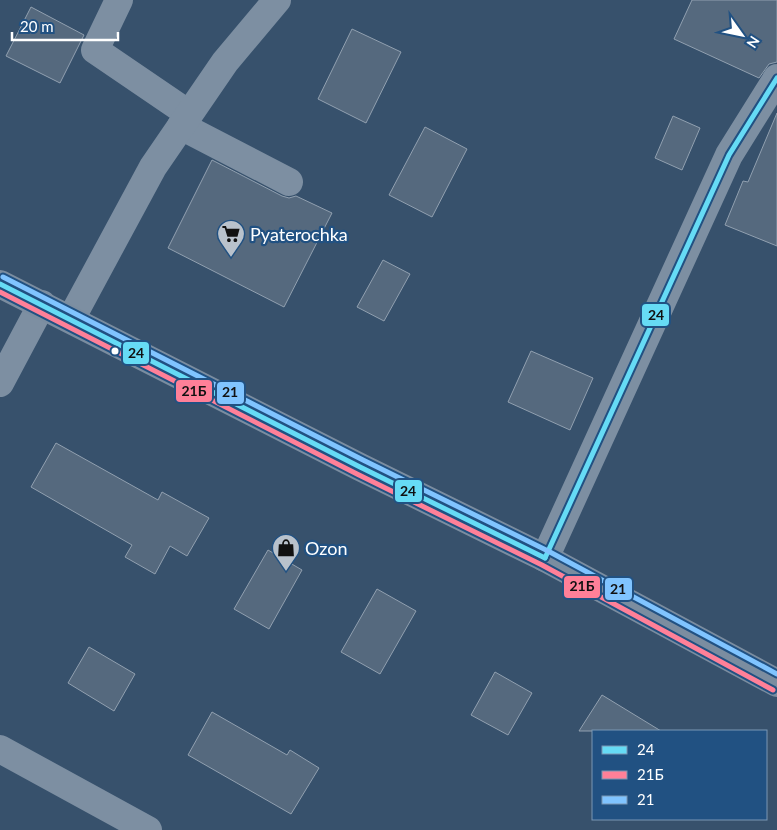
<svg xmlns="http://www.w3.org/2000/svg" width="777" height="830" font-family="Lato,sans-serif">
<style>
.building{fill:#55697e;stroke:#91a0b0}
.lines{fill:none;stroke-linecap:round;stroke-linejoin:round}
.minor{stroke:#7d8fa2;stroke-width:28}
.major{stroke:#7b8da0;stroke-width:28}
.bus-1-casing{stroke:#215182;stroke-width:9}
.bus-2-casing{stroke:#215182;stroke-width:9}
.bus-3-casing{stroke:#215182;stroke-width:9}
.bus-1{stroke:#66dbf5;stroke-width:5}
.bus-2{stroke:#ff8098;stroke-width:5}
.bus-3{stroke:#80c4ff;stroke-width:5}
.bus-dot{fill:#fff;stroke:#215182;stroke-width:2}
.labels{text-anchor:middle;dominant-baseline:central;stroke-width:4.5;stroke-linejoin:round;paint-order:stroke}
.poi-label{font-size:18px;fill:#fff;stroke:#215182;text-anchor:start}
.line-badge{stroke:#215182;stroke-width:2}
.pale-badge-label{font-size:14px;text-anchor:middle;font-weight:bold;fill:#111}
</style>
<rect width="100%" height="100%" fill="#37516c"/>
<g class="building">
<path d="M692,0h85v62l-8,2 -10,14 -85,-39z"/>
<path d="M31,7l53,28 -24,48 -54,-27z"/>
<path d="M352,29l49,23 -35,71 -48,-24z"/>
<path d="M777,113v133l-52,-21 18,-44 5,1z"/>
<path d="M673,116l27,12 -18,42 -27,-12z"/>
<path d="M425,127l42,22 -35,68 -43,-22z"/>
<path d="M212,160l70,36 7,2 7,-2 36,17 -48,94 -116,-59z"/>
<path d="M383,260l27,14 -26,47 -27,-14z"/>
<path d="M531,351l62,27 -23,52 -62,-28z"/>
<path d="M56,443l102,57 4,-8 47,26 -22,38 -17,-10 -15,28 -30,-17 7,-12 -101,-58z"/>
<path d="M268,550l34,20 -33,59 -35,-20z"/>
<path d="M377,589l39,22 -36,63 -39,-22z"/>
<path d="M89,647l46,27 -21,37 -46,-28z"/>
<path d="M495,672l37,21 -24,42 -37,-20z"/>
<path d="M602,695l59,36h-82z"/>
<path d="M212,712l75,43 3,-5 29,18 -28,46 -103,-59z"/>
</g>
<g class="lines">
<g class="minor">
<path d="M119,0l-24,50 94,64"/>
<path d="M181,126l108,56"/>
<path d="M71,319l82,-152 72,-105 52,-62"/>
<path d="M0,383l42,-79"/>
<path d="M545,558l184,-403 48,-77"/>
<path d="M0,749l148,81"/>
</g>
<path class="major" d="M0,284l360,183 185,91 232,125"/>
<defs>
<g id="bus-1">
<path d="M0,284l360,183 185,91"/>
<path d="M545,558l184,-403 48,-77"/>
</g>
<path id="bus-2" d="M0,292l357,182 185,91 231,125"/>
<path id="bus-3" d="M3,277l360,183 185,91 229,123"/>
</defs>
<use href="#bus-1" class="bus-1-casing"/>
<use href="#bus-2" class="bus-2-casing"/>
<use href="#bus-3" class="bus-3-casing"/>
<use href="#bus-1" class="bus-1"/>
<use href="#bus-2" class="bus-2"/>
<use href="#bus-3" class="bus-3"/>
</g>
<defs>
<symbol id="supermarket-pin" viewBox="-11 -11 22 30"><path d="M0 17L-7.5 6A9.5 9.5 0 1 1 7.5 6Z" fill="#b9c2cc" stroke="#215182"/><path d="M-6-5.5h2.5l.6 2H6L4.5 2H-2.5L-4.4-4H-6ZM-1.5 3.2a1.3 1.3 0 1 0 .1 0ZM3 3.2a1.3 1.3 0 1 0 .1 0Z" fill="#111"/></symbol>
<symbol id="shop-pin" viewBox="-11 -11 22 30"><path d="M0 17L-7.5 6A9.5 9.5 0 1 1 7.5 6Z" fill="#b9c2cc" stroke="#215182"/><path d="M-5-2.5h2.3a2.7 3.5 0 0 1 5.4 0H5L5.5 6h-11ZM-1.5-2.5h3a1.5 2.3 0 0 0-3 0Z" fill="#111"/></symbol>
</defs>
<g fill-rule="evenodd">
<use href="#supermarket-pin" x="215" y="218" width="32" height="43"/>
<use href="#shop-pin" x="270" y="532" width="32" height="43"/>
</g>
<circle class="bus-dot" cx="115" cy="351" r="4.5"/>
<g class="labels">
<g class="poi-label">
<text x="250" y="234">Pyaterochka</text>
<text x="305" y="548">Ozon</text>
</g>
</g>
<g class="line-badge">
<rect x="641" y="303" width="29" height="24" rx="5" fill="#66dbf5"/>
<rect x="122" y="341" width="28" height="24" rx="5" fill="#66dbf5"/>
<rect x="175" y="379" width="38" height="24" rx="5" fill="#ff8098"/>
<rect x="216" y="381" width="29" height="24" rx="5" fill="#80c4ff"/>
<rect x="394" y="479" width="29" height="24" rx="5" fill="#66dbf5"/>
<rect x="563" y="575" width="38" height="24" rx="5" fill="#ff8098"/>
<rect x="604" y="577" width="29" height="24" rx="5" fill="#80c4ff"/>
</g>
<g class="pale-badge-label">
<text x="656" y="320">24</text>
<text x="136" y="358">24</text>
<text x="194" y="396">21Б</text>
<text x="230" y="397">21</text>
<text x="408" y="496">24</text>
<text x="582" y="591">21Б</text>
<text x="618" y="594">21</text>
</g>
<rect x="592" y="730" width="175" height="90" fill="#215182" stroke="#7a97b4"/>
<rect x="602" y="746" width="25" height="8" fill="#66dbf5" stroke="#7a97b4"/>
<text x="637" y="755" font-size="15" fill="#ffffff">24</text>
<rect x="602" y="771" width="25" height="8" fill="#ff8098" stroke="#7a97b4"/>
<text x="637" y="780" font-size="15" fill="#ffffff">21Б</text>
<rect x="602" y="796" width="25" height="8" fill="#80c4ff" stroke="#7a97b4"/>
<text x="637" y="805" font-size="15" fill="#ffffff">21</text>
<g transform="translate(742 35) rotate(123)" stroke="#215182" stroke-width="4" paint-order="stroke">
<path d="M0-4L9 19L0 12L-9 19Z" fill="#ffffff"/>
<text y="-8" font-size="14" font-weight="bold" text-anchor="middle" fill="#ffffff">N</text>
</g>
<path d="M12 32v8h106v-8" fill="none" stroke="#ffffff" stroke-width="2.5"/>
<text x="20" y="32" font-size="15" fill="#ffffff" stroke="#215182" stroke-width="4" paint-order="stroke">20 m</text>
</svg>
